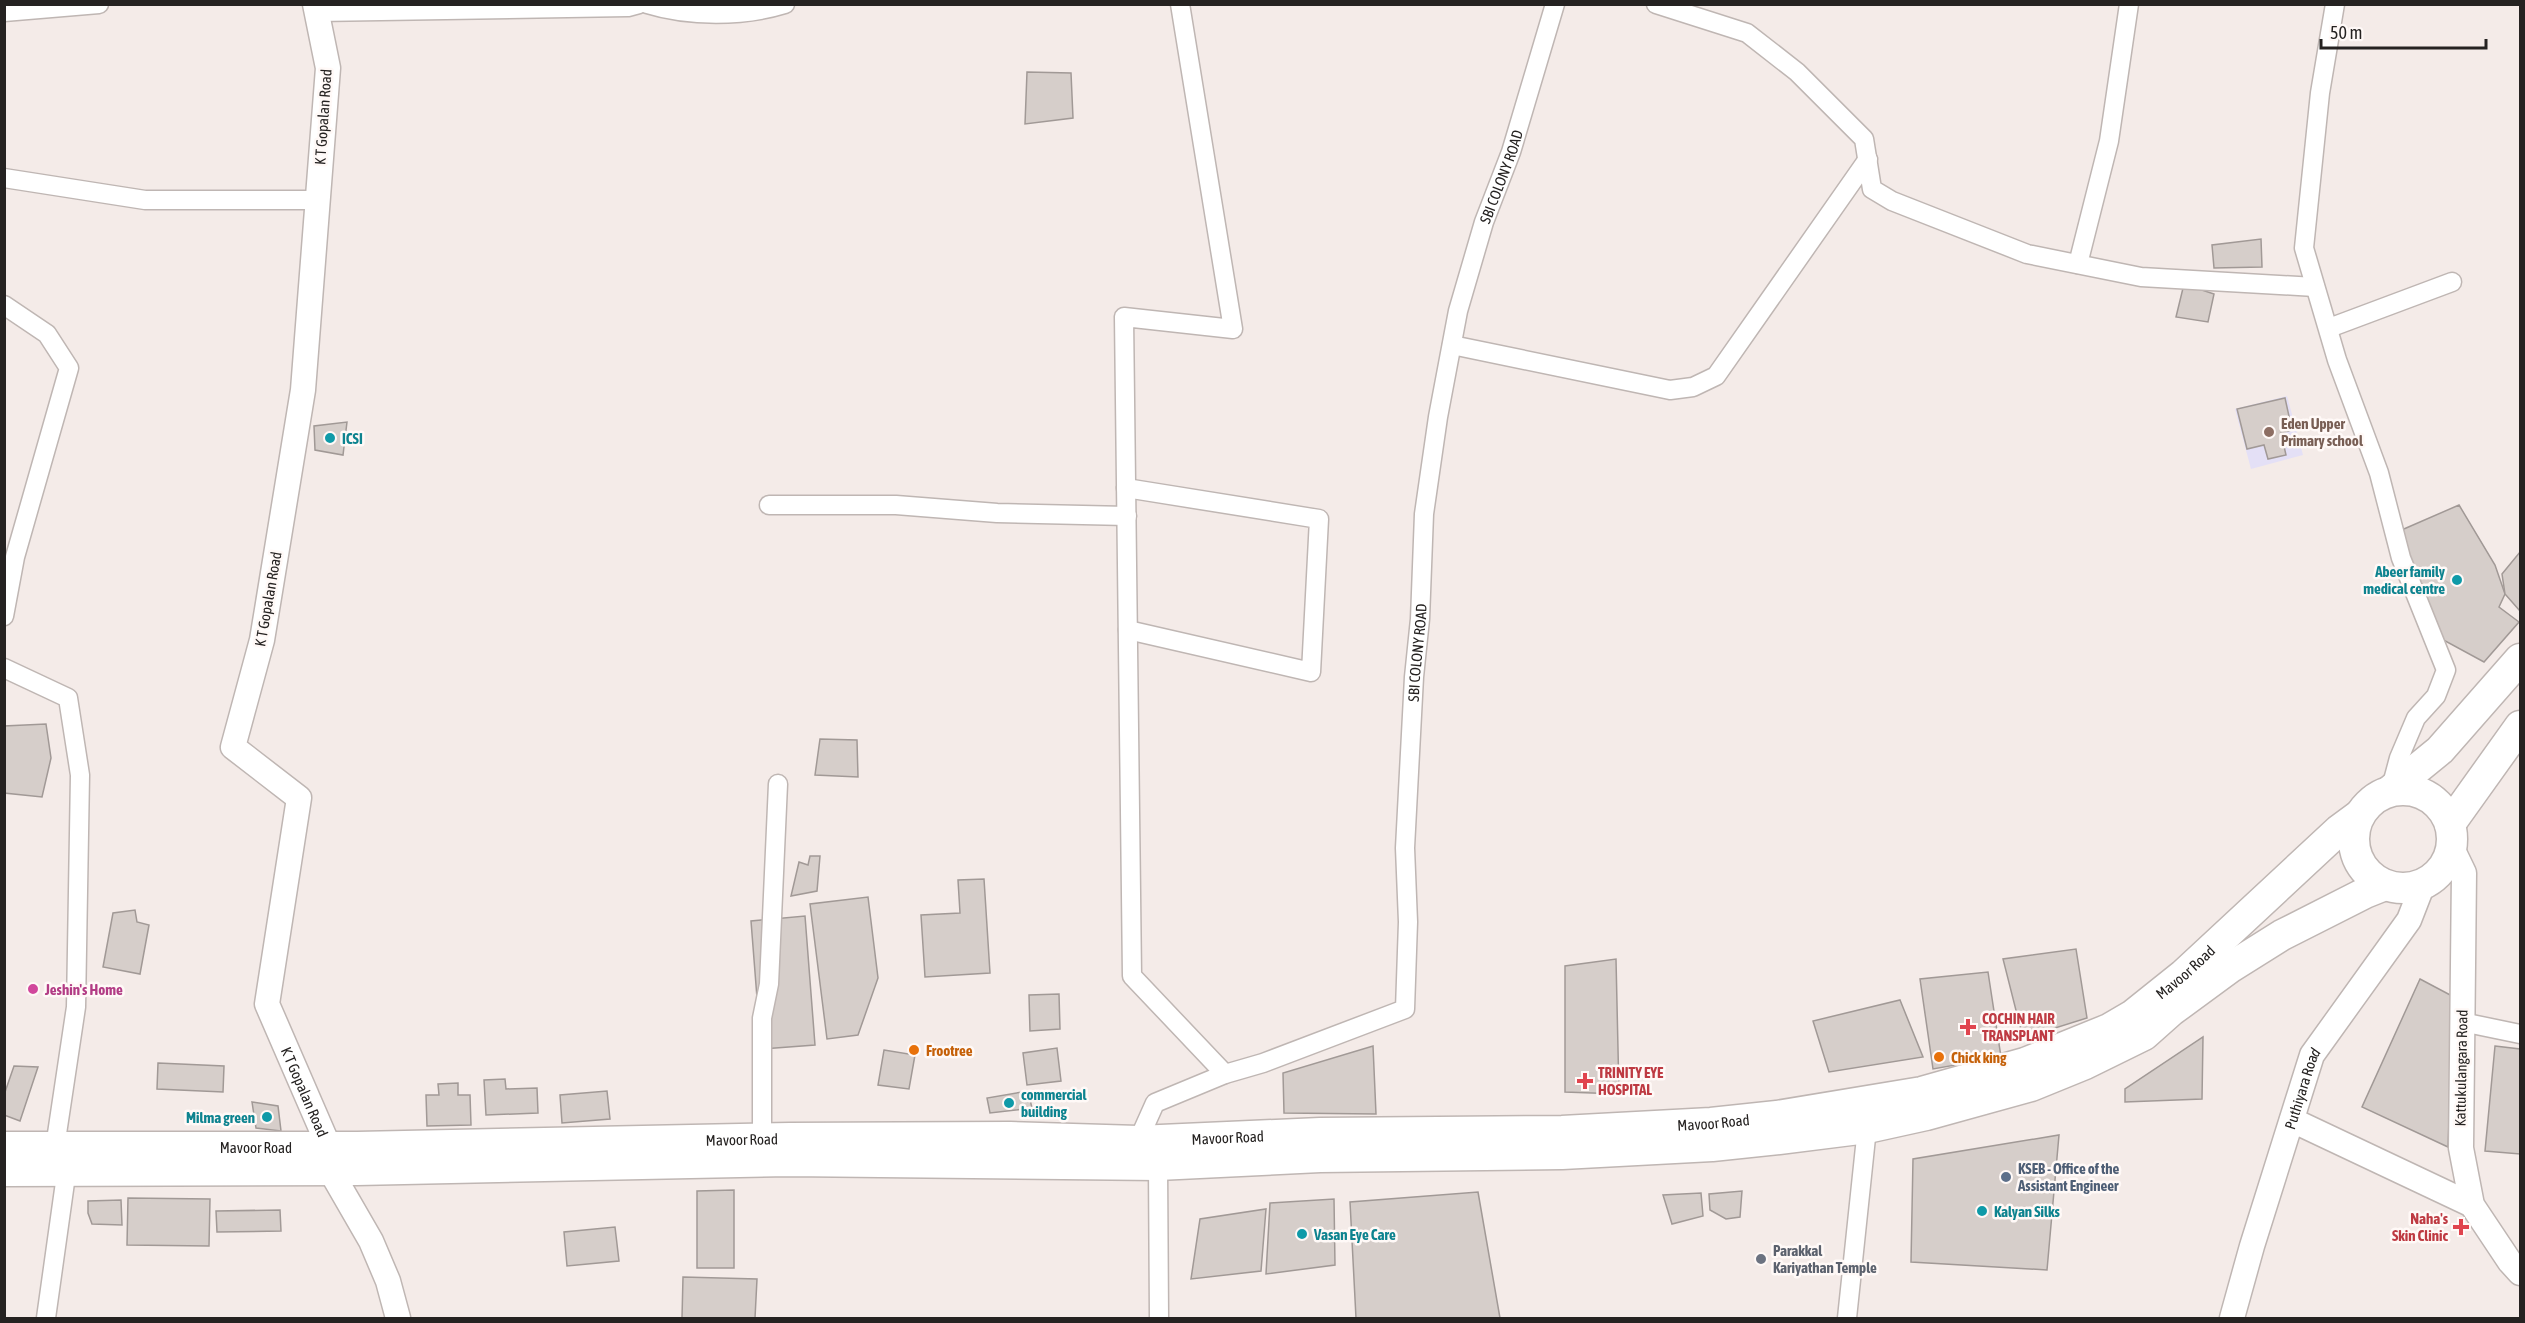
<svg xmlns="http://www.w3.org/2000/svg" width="2525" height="1323" font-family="'Asap Condensed',sans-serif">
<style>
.education{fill:#e4e0f6}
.building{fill:#d6ceca;stroke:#a19996;stroke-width:1.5}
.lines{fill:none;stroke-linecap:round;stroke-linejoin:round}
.minor-casing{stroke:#bfb6b3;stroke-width:21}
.tertiary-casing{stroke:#bfb6b3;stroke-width:27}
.primary-casing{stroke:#bfb6b3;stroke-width:33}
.minor{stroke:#fff;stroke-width:18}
.tertiary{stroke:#fff;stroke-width:24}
.primary{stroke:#fff;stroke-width:30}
.education-dot{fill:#8d6e63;stroke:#fff9f7;stroke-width:2}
.culture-dot{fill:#0f9aa8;stroke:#fff9f7;stroke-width:2}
.hotel-dot{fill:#d1479c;stroke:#fff9f7;stroke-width:2}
.health-dot{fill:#e0444e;stroke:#fff9f7;stroke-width:2}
.food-dot{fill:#e8710a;stroke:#fff9f7;stroke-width:2}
.service-dot{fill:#5c6f8a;stroke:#fff9f7;stroke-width:2}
.worship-dot{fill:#6b7280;stroke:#fff9f7;stroke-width:2}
.labels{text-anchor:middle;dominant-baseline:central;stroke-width:5;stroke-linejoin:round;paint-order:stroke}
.street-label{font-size:15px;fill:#252221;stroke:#fff9f7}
.education-label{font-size:15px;font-weight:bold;fill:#785e54;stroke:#fff9f7;text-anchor:start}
.culture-label{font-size:15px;font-weight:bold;fill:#0d838f;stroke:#fff9f7;text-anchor:start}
.hotel-label{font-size:15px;font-weight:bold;fill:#b23c85;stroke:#fff9f7;text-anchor:start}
.health-label{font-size:15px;font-weight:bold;fill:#be3a42;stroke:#fff9f7;text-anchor:start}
.food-label{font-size:15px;font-weight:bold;fill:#c56008;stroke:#fff9f7;text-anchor:start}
.service-label{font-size:15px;font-weight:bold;fill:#4e5e75;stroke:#fff9f7;text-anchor:start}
.worship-label{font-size:15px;font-weight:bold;fill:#5b616d;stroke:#fff9f7;text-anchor:start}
</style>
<rect width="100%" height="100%" fill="#f4ebe8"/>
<path class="education" d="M2287,396l16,59 -52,14 -16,-60z"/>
<g class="building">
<path d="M1027,72l44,1 2,45 -48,6z"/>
<path d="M2261,239l1,28 -48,1 -2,-23z"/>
<path d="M2184,284l30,10 -6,28 -32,-5z"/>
<path d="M2285,398l7,32 -11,3 5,22 -18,4 -4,-14 -17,4 -10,-40z"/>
<path d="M347,422l-4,33 -28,-5 -1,-24z"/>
<path d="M2459,505l36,60 10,29 -6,13 20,15 -35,40 -48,-26 -39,-104z"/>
<path d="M2520,552v59l-15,-17 -3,-20z"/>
<path d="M46,724l5,34 -9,39 -38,-4v-67z"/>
<path d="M820,739l37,1 1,37 -43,-2z"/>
<path d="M810,856h10l-3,35 -26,5 8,-34 9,3z"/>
<path d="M984,879l6,94 -65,4 -4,-62 39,-2 -2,-33z"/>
<path d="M868,897l10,81 -20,57 -31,4 -17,-135z"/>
<path d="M135,910l2,12 12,3 -9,49 -37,-7 10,-54z"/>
<path d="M805,916l10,129 -54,4 -10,-128z"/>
<path d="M2076,949l11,69 -64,20 -20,-79z"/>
<path d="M1616,959l3,135 -54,-2v-126z"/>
<path d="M1988,972l13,85 -68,12 -13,-90z"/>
<path d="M2420,979l34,18 -6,150 -86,-40z"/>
<path d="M1059,994l1,35 -30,2 -1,-36z"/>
<path d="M1900,1000l23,57 -94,15 -16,-51z"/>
<path d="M2203,1037l-1,62 -77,3v-13z"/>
<path d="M1373,1046l3,68 -92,-1 -1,-40z"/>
<path d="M2495,1046l25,3v105l-35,-3z"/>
<path d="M1057,1048l4,33 -34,4 -4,-32z"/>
<path d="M884,1050l31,5 -6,34 -31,-4z"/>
<path d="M158,1063l66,3 -1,26 -66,-3z"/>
<path d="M14,1066l24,1 -18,54 -16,-6v-20z"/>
<path d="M505,1079l1,10 31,-1 1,25 -52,2 -2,-35z"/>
<path d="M458,1083v12h12l1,30 -44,1 -1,-31h13l-1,-11z"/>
<path d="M607,1091l3,28 -48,4 -2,-28z"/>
<path d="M1028,1091l4,17 -42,5 -3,-15z"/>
<path d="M252,1102l26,4 3,25 -25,-3z"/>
<path d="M2059,1135l-12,135 -136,-8 2,-103z"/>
<path d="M734,1190v78h-37v-77z"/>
<path d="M1742,1191l-2,26 -14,2 -16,-9 -1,-16z"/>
<path d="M1478,1192l22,126h-144l-6,-116z"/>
<path d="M1701,1193l2,23 -31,8 -9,-29z"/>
<path d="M128,1198l82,1 -1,47 -82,-1z"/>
<path d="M1334,1199l1,66 -69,9 4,-71z"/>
<path d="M121,1200l1,25 -30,-1 -4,-11v-12z"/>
<path d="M1266,1209l-5,62 -70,8 9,-60z"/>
<path d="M280,1210l1,21 -64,1 -1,-21z"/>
<path d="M615,1227l4,34 -52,5 -3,-34z"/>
<path d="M683,1277l74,2 -2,39h-73z"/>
</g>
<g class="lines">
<defs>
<g id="minor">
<path d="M647,4c42,13 96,13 138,0"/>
<path d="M1180,4l53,325 -109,-12 8,659 93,98"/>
<path d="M1656,4l91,29 50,39 67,67 8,50 20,12 135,53 114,23 174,10"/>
<path d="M2335,4l-15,89 -16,155 33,112 42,113 22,85 45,112 -10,26 -20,22 -17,40 -8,30"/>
<path d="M4,12l95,-8"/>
<path d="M317,12l311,-5 11,-3"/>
<path d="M4,178l141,22h173"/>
<path d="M2078,264l31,-123 20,-137"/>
<path d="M4,305l43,29 22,34 -54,189 -11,59"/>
<path d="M2329,328l123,-46"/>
<path d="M1452,345l218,45 23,-3 23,-11 152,-217"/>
<path d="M1126,488l193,31 -8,153 -183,-42"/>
<path d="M769,505h127l101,8 130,3"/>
<path d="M4,668l64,30 12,77 -4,232 -21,140"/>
<path d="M2462,1022l58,12"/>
<path d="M762,1138v-120l7,-34 9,-200"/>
<path d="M46,1318l22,-157"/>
<path id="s1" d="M1159,1318l-1,-153 -20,-24 17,-38 70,-29 38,-11 142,-54 3,-87 -3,-74 9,-171 6,-58 4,-105 14,-97 20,-106 26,-89 27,-70 44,-148"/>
<path d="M1847,1318l20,-190"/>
</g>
<g id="tertiary">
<path id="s2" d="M315,4l13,64 -25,322 -41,250 -29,107 66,51 -32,206 62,143 1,23 41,71 17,40 10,37"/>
<path d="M2452,848l12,25 -3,275 11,57 38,57 10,11"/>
<path d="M2292,1120l180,85"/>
<path id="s3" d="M2232,1318l20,-72 60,-191 97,-135 14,-36"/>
</g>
<g id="primary">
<circle cx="2403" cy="839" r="49"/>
<path d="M2391,790l49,-40 80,-91"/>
<path d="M2450,824l70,-98"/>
<path id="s4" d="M4,1147h353l433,-9 220,-1 128,4 182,-8 242,-2 149,-8 66,-7 145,-24 103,-29 84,-34 24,-14 50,-40 156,-145 19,-14"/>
<path d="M4,1171l353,-1 432,-9 369,4 162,-8 242,-3 150,-8 67,-7 88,-11 59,-13 105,-29 54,-22 59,-29 27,-24 60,-44 51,-32 83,-42 20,-8"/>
</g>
</defs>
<use href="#minor" class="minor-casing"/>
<use href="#tertiary" class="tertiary-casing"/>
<use href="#primary" class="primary-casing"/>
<use href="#minor" class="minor"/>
<use href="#tertiary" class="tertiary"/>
<use href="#primary" class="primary"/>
</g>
<circle class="education-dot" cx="2269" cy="432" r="6"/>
<g class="culture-dot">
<circle cx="330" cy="438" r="6"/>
<circle cx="2457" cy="580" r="6"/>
<circle cx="1009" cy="1103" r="6"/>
<circle cx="267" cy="1117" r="6"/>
<circle cx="1982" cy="1211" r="6"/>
<circle cx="1302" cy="1234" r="6"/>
</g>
<circle class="hotel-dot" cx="33" cy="989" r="6"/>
<g class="health-dot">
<path d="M1965 1018h6v6h6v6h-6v6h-6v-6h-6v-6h6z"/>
<path d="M1582 1072h6v6h6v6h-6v6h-6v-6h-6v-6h6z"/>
<path d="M2458 1218h6v6h6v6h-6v6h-6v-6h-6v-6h6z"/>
</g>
<g class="food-dot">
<circle cx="914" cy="1050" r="6"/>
<circle cx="1939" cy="1057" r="6"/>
</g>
<circle class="service-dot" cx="2006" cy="1177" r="6"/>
<circle class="worship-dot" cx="1761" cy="1259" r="6"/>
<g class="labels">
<g class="street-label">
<text transform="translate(323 117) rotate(-86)">K T Gopalan Road</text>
<text stroke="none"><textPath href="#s1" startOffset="1336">SBI COLONY ROAD</textPath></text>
<text transform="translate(268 599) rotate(-80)">K T Gopalan Road</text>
<text stroke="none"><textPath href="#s1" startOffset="850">SBI COLONY ROAD</textPath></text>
<text stroke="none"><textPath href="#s4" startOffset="2214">Mavoor Road</textPath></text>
<text transform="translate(2461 1068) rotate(-89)">Kattukulangara Road</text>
<text stroke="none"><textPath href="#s3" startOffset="240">Puthiyara Road</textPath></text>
<text stroke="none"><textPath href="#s2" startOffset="1140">K T Gopalan Road</textPath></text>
<text stroke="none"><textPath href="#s4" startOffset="1710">Mavoor Road</textPath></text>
<text stroke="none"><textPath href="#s4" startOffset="1224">Mavoor Road</textPath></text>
<text stroke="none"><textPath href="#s4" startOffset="738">Mavoor Road</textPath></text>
<text stroke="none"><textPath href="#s4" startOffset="252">Mavoor Road</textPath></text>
</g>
<g class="education-label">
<text x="2281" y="423">Eden Upper<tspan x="2281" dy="17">Primary school</tspan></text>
</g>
<g class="culture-label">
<text x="342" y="438">ICSI</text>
<text x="2445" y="571" text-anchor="end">Abeer family<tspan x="2445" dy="17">medical centre</tspan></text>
<text x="1021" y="1094">commercial<tspan x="1021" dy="17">building</tspan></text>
<text x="255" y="1117" text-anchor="end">Milma green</text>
<text x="1994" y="1211">Kalyan Silks</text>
<text x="1314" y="1234">Vasan Eye Care</text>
</g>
<g class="hotel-label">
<text x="45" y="989">Jeshin's Home</text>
</g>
<g class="health-label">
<text x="1982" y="1018">COCHIN HAIR<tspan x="1982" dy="17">TRANSPLANT</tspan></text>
<text x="1598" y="1072">TRINITY EYE<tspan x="1598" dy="17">HOSPITAL</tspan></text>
<text x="2448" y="1218" text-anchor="end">Naha's<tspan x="2448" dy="17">Skin Clinic</tspan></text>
</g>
<g class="food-label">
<text x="926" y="1050">Frootree</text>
<text x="1951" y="1057">Chick king</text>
</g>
<g class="service-label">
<text x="2018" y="1168">KSEB - Office of the<tspan x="2018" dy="17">Assistant Engineer</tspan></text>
</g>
<g class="worship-label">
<text x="1773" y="1250">Parakkal<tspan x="1773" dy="17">Kariyathan Temple</tspan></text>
</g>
</g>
<rect width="2525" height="1323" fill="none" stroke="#252221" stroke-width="12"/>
<path d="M2321 39v9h165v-9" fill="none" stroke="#252221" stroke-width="3"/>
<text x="2330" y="39" font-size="18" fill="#252221" stroke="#fff9f7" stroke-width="4.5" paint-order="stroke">50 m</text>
</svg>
